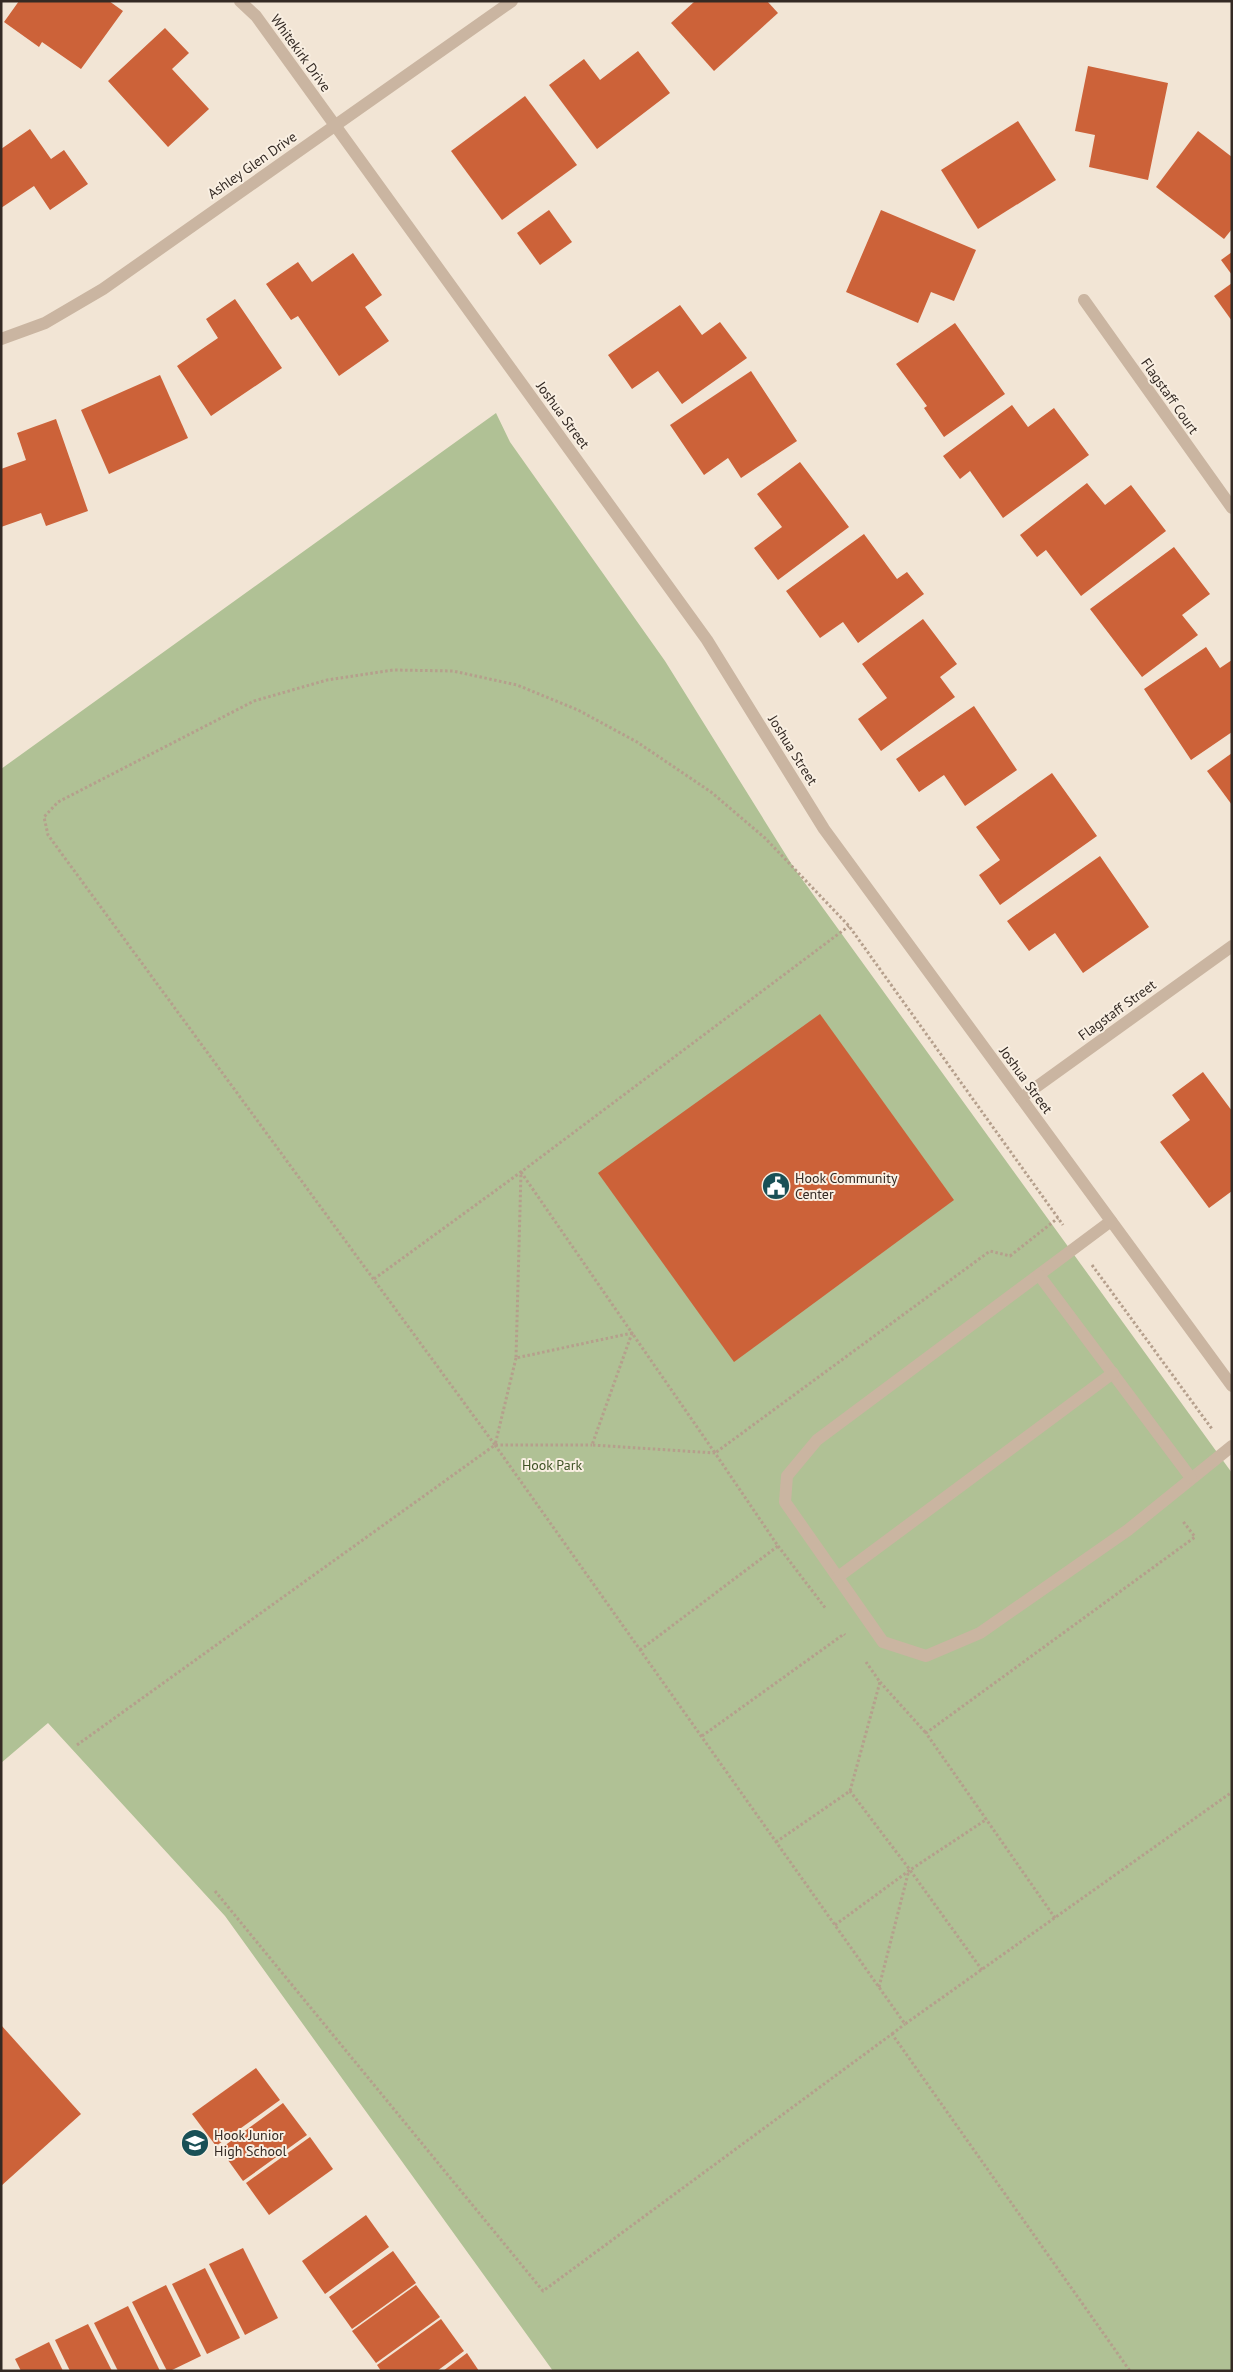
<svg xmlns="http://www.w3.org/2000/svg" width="1233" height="2372" font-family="'PT Sans',sans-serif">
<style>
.green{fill:#b0c195}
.building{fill:#cc6239}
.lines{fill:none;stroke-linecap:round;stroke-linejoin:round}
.path{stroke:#b59f8c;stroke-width:3;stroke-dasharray:2.5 2.5;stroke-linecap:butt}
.lane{stroke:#cab5a1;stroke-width:12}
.street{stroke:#cab5a1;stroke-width:12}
.labels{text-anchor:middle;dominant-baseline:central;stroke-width:4;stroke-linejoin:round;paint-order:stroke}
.street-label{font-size:14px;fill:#342a24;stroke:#f9efe2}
.poi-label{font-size:14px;fill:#342a24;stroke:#f9efe2;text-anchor:start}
.park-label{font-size:14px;fill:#415327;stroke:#f9efe2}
</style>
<rect width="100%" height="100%" fill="#f2e5d5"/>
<path class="green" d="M496,413l14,29 155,219 129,207 438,605v898h-679l-328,-455 -177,-193 -47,40v-994z"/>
<g class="building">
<path d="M19,1h90l14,10 -42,58 -39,-27 -3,5 -35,-25z"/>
<path d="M695,1h72l11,12 -64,58 -43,-48z"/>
<path d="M165,28l24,25 -17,16 37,40 -41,38 -60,-66z"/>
<path d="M638,51l32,42 -73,56 -48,-64 35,-26 16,21z"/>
<path d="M1088,66l80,17 -20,97 -59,-13 6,-32 -20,-4z"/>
<path d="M525,96l52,69 -75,55 -51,-69z"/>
<path d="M1018,121l38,59 -78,49 -37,-59z"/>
<path d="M30,129l21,30 13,-9 24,34 -38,26 -16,-24 -33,22v-59z"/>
<path d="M1198,131l34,26v72l-8,10 -68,-52z"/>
<path d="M549,210l23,32 -32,23 -23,-32z"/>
<path d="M881,210l95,40 -22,51 -23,-9 -13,31 -72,-31z"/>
<path d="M1232,252v23l-11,-15z"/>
<path d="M353,253l29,42 -17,12 24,34 -50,35 -41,-60 -7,4 -25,-36 32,-22 14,20z"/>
<path d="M1232,283v38l-18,-25z"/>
<path d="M235,299l47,69 -71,48 -34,-50 41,-28 -12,-19z"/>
<path d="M680,305l22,30 18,-13 27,36 -65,46 -24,-33 -26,18 -24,-34z"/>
<path d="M955,323l50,71 -61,43 -20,-29 3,-2 -31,-42z"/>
<path d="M751,371l46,70 -56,37 -13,-20 -24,17 -34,-50z"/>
<path d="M160,375l28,63 -79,36 -28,-64z"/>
<path d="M1012,405l16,22 26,-19 35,47 -86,63 -33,-47 -10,8 -17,-23z"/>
<path d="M56,419l32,92 -42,15 -5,-13 -40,14v-58l25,-9 -9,-27z"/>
<path d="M800,462l49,65 -71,53 -24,-32 28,-21 -25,-33z"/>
<path d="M1087,483l18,22 26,-20 35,46 -85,65 -35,-46 -9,7 -17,-22z"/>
<path d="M864,534l33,45 10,-7 17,22 -66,49 -15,-21 -23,16 -34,-47z"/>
<path d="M1174,547l36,47 -28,21 16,20 -56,42 -52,-68z"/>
<path d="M923,619l34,45 -17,13 15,20 -74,54 -23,-32 29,-21 -25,-34z"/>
<path d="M1206,647l14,21 12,-8v72l-41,28 -47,-71z"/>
<path d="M974,706l43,64 -52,36 -21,-31 -25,17 -23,-33z"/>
<path d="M1232,753v52l-25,-34z"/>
<path d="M1052,773l45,63 -97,69 -21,-30 21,-15 -24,-33z"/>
<path d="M1100,856l49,71 -66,46 -28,-40 -26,18 -22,-30z"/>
<path d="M820,1014l134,186 -220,162 -136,-189z"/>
<path d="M1203,1072l29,39v80l-23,17 -49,-66 30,-22 -18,-25z"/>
<path d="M1,2025l80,89 -80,72z"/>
<path d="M256,2068l24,32 -64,46 -24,-32z"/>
<path d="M283,2103l24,32 -64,46 -23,-32z"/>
<path d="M310,2137l23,32 -64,46 -23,-32z"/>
<path d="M366,2215l23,32 -64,47 -23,-33z"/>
<path d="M243,2248l35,70 -33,17 -36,-71z"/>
<path d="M393,2251l23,32 -64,46 -23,-32z"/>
<path d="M205,2268l35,70 -33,16 -35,-70z"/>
<path d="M166,2285l35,71 -31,15h-3l-35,-69z"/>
<path d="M416,2285l24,32 -64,46 -24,-32z"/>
<path d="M128,2306l32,65h-42l-24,-48z"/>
<path d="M441,2319l23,32 -27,20h-56l-4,-6z"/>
<path d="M88,2324l24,47h-42l-15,-31z"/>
<path d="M49,2342l14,29h-42l-6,-12z"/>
<path d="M467,2353l12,18h-36z"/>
</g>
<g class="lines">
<g class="path">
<path d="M521,1172l111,161 -116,25z"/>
<path d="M1092,1265l120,164"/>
<path d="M374,1279l147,-107 328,-246"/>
<path d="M516,1358l-21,87h97"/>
<path d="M495,1445l410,579 327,-232"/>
<path d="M778,1546l48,63"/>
<path d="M640,1650l138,-104 -63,-93 -123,-8 40,-112 83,120 275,-202 20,5 48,-38"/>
<path d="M880,1682l46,51"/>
<path d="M702,1736l142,-102 1,1"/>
<path d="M77,1745l418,-300 -447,-610 -4,-18 14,-15 196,-101 73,-21 66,-10 60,1 64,14 61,25 59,32 74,50 54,46 84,88 214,299"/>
<path d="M776,1842l74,-51 30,-109 -14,-20"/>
<path d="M215,1891l328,400 349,-257 238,337"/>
<path d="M1055,1918l-129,-185 269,-196 -13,-17"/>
<path d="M835,1925l75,-55 -60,-79"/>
<path d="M982,1970l-72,-100 77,-51"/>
<path d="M879,1987l30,-117"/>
<path d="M892,2034l13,-10"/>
</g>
<g class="lane">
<path d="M1111,1221l-294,219 -30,36 -2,26 98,140 43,14 54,-23 148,-103 104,-84"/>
<path d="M1039,1275l152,203"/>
<path d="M838,1577l275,-204"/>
</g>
<g class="street">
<path d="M240,1l16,15 451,624 117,189 408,557"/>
<path d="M1084,300l148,208"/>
<path d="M1,339l44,-16 58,-34 409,-288"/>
<path d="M1021,1098l211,-152"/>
</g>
</g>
<defs>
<symbol id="civic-disc" viewBox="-11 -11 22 22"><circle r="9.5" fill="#195056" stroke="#f9efe2"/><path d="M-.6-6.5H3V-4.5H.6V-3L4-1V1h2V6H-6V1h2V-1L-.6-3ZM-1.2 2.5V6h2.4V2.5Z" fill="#fff"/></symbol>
<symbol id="school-disc" viewBox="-11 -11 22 22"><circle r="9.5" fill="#195056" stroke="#f9efe2"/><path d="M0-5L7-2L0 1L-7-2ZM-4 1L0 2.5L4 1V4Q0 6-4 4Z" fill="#fff"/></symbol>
</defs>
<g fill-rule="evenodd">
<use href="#civic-disc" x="760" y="1170" width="32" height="32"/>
<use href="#school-disc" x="179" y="2127" width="32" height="32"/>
</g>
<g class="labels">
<g class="street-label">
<text transform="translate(301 53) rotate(54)">Whitekirk Drive</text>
<text transform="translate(252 165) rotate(-35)">Ashley Glen Drive</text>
<text transform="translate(1170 396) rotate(55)">Flagstaff Court</text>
<text transform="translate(563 415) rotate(54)">Joshua Street</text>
<text transform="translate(793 750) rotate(58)">Joshua Street</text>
<text transform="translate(1117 1010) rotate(-36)">Flagstaff Street</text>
<text transform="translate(1026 1080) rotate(54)">Joshua Street</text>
</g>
<g class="poi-label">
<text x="795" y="1178">Hook Community<tspan x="795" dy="16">Center</tspan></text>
<text x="214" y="2135">Hook Junior<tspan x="214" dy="16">High School</tspan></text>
</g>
<g class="park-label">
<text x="552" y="1465">Hook Park</text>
</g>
</g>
<rect width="1233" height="2372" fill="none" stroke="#342a24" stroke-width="5"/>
</svg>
